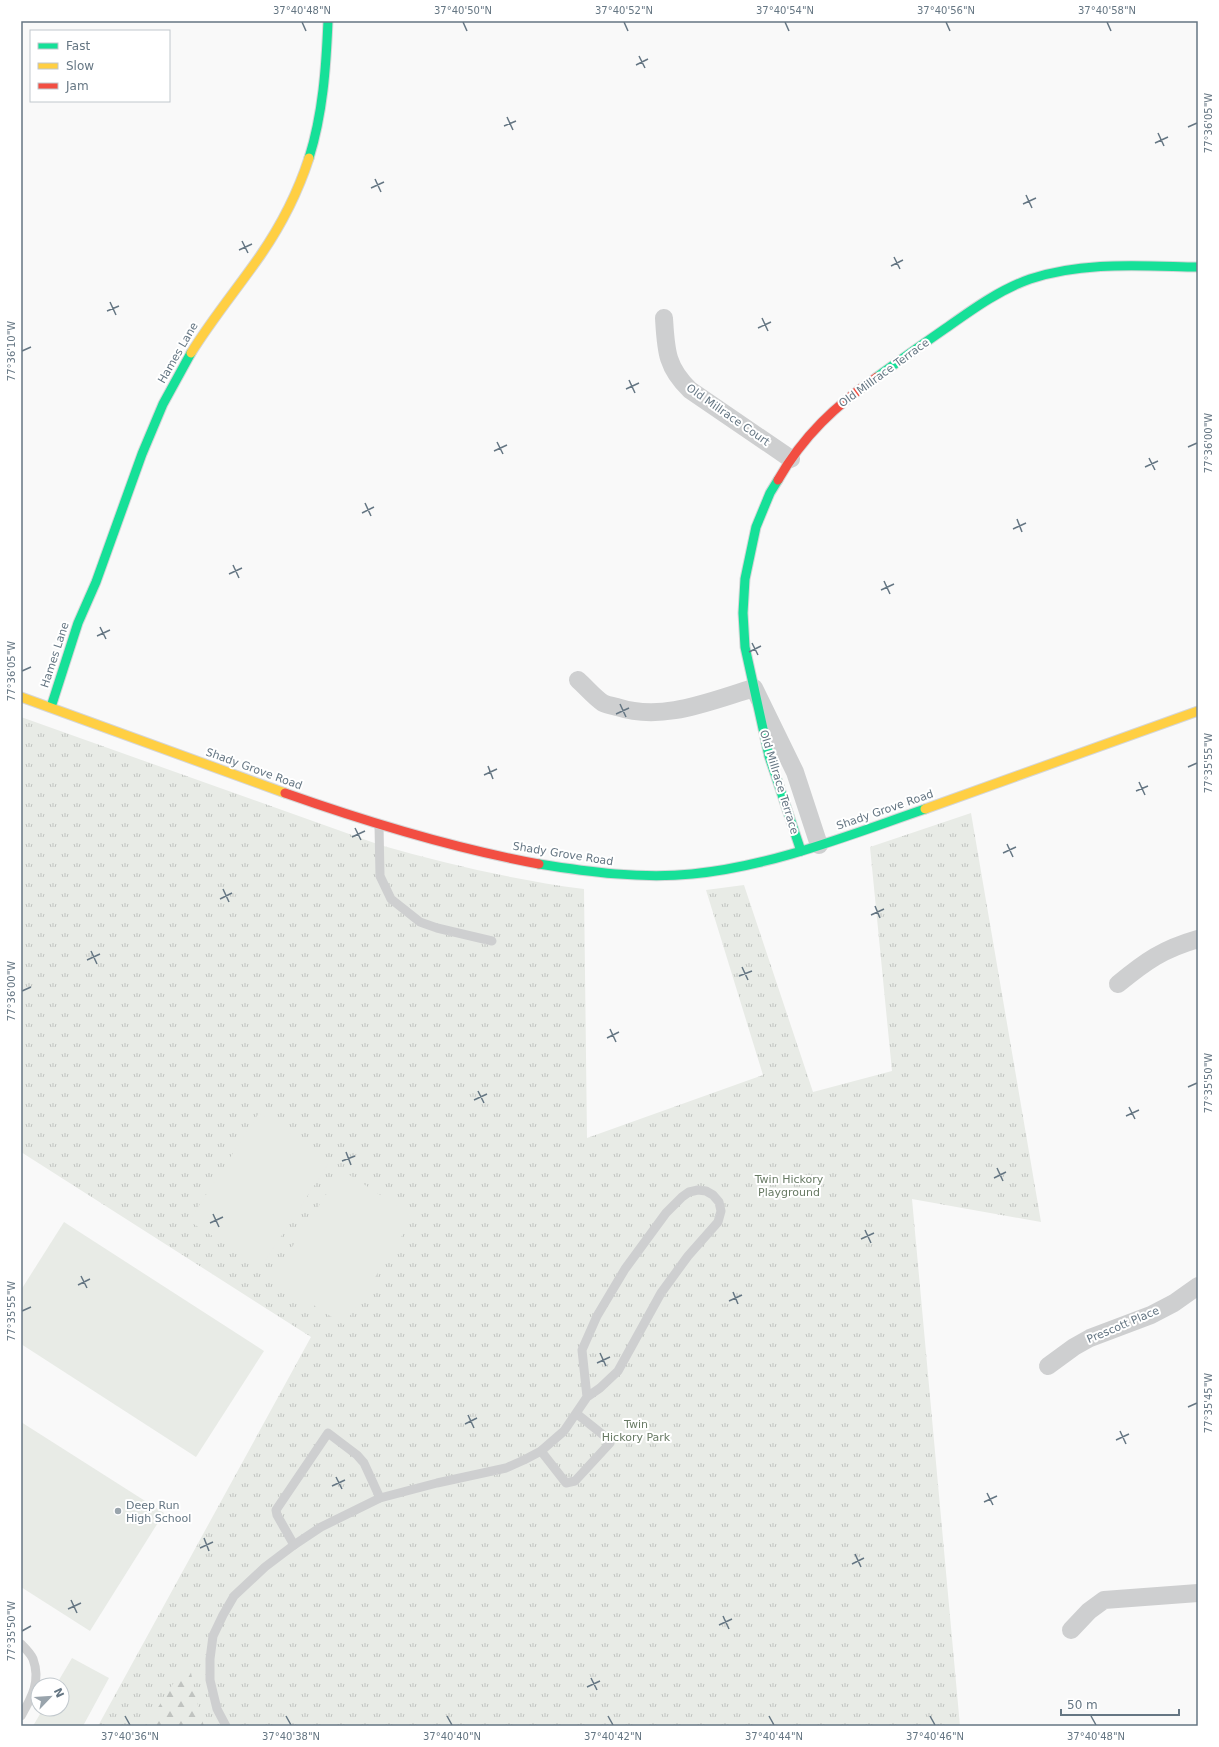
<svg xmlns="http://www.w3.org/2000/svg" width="1219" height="1747" font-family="'DejaVu Sans',sans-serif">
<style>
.grass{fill:url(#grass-tufts)}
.forest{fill:url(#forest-firs)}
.garden{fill:#e8ebe6}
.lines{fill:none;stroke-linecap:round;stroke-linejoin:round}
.fast-casing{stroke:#d5d6d7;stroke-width:11}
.slow-casing{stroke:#d5d6d7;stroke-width:11}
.jam-casing{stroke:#d5d6d7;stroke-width:11}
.lane{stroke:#cecfd0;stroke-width:9}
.street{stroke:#cecfd0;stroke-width:18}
.fast{stroke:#16e098;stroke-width:9}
.slow{stroke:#ffcf43;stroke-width:9}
.jam{stroke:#f24e42;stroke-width:9}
.ticks{fill:none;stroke:#657683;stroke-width:1.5}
.poi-dot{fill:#99a4ac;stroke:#fff;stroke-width:1.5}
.labels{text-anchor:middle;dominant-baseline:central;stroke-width:4;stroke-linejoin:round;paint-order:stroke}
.street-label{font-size:11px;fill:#657683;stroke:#fff}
.park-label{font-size:11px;fill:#687a64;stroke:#fff}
.poi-label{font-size:11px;fill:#657683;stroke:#fff;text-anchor:start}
.neatline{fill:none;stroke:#657683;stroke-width:1.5}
.ticks-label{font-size:10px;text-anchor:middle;fill:#657683}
</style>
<defs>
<pattern id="grass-tufts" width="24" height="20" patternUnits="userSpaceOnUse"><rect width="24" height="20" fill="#e8ebe6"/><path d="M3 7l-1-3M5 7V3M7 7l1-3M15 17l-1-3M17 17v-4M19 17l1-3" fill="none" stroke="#c0c3c0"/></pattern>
<pattern id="forest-firs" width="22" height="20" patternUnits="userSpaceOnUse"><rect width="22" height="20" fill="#e8ebe6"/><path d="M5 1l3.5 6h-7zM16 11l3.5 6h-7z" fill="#c0c3c0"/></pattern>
</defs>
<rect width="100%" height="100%" fill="#f9f9f9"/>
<path class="grass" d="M21,717l359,128c67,19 134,35 204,44l3,249 176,-63 -57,-185 38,-5 69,207 79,-21 -22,-224 101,-34 70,409 -129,-23 48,527h-862l213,-389 -290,-185z"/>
<path class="forest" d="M184,1667l6,1 9,43 5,15h-58z"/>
<g class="garden">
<path d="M259,1113l72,47 -70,107 -72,-46z"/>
<path d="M342,1170l72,47 -70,108 -72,-47z"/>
<path d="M64,1222l200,129 -68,106 -175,-113v-54z"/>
<path d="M21,1422l143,91 -74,118 -69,-44z"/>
<path d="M72,1658l37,20 -26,48h-50l10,-17h19v-24h-6z"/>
</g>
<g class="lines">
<defs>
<g id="fast">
<path d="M309,158c14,-45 17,-90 19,-137"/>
<path d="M877,377c23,-17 46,-33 69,-49 27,-19 53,-38 84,-49 53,-18 112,-13 168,-12"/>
<path d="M778,480l-8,13 -14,34 -11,52 -2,34 2,34 24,109 32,95"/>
<path d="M51,707l27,-84 18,-41 46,-128 21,-50 28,-51"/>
<path d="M539,864c50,8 102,15 153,10 81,-8 157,-39 233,-65"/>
</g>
<g id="slow">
<path d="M191,353c21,-34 46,-64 69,-97 20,-29 38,-64 49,-98"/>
<path d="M21,697l264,96"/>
<path d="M925,809l273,-98"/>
</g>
<g id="jam">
<path d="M778,480c25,-44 58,-75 99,-103"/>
<path d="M285,793c82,29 167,55 254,71"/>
</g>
</defs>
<use href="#fast" class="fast-casing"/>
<use href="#slow" class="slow-casing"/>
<use href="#jam" class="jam-casing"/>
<g class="lane">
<path d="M379,825l1,51 11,23 29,23 17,6 55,13"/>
<path d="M541,1451l25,32 9,-2 35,-38 -3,-5 -30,-24"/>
<path d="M294,1545l-17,-30 -1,-5 52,-77 29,22 7,8 16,35"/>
<path d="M21,1644c4,4 10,10 12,15 8,22 -1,38 -12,57"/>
<path d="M226,1726l-9,-17 -7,-29v-21l3,-23 10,-21 11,-19 31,-29 29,-22 27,-18 59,-29 57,-15 69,-15 18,-8 17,-9 23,-20 23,-34 13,-9 18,-17 43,-78 27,-37 30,-34 3,-11 -2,-9 -6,-7 -7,-4 -8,-1 -9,2 -7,5 -16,16 -41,56 -28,47 -15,34 5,47"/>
</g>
<g class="street">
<path d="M664,318c2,32 2,49 26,72l101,69"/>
<path d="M578,680c8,7 16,17 25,23 4,2 10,3 14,4 46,15 93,-6 137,-19l41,84 24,73"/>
<path d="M1118,984c28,-23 45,-35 80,-45"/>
<path d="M1048,1366l26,-19 16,-9 61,-23 23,-12 24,-17"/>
<path d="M1071,1630l18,-19 15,-11 94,-7"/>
</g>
<use href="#fast" class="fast"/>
<use href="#slow" class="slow"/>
<use href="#jam" class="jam"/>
</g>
<path class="ticks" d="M302,22l4,9M463,22l4,9M624,22l4,9M785,22l4,9M946,22l4,9M1107,22l4,9M639,56l6,12M636,65l12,-6M507,117l6,13M504,126l12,-5M1188,127l9,-4M1158,133l6,13M1155,143l13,-6M375,179l6,13M371,188l13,-6M1026,195l6,13M1023,204l13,-6M242,241l6,12M239,250l13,-6M894,257l6,12M891,266l12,-6M110,302l6,13M107,311l12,-5M762,318l6,13M758,328l13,-6M22,351l9,-4M629,380l6,13M626,389l13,-6M497,442l6,12M1188,447l9,-4M494,451l13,-6M1149,458l6,12M1145,467l13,-6M365,503l6,13M362,513l12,-6M1017,519l5,13M1013,529l13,-6M233,565l6,13M229,574l13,-6M884,581l6,13M881,590l13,-6M100,627l6,12M97,636l13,-6M752,643l6,12M749,652l12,-6M22,671l9,-4M620,704l6,13M616,714l13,-6M488,766l5,13M1188,767l9,-4M484,775l13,-6M1139,782l6,13M1136,791l12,-5M355,828l6,12M352,837l13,-6M1007,844l6,13M1003,853l13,-6M223,889l6,13M220,899l12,-6M875,906l5,12M871,915l13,-6M91,951l6,13M87,960l13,-6M742,967l6,13M739,976l13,-5M22,991l9,-4M610,1029l6,13M607,1038l12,-6M1188,1087l9,-4M478,1091l6,12M474,1100l13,-6M1129,1107l6,12M1126,1116l13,-6M346,1152l5,13M342,1161l13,-5M997,1168l6,13M994,1178l12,-6M213,1214l6,13M210,1223l13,-6M865,1230l6,13M861,1239l13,-6M81,1276l6,12M78,1285l12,-6M733,1292l5,12M729,1301l13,-6M22,1311l9,-4M600,1353l6,13M597,1363l13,-6M1188,1407l9,-4M468,1415l6,13M465,1424l12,-6M1120,1431l6,13M1116,1440l13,-6M336,1477l6,12M332,1486l13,-6M987,1493l6,12M984,1502l13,-6M204,1538l5,13M200,1548l13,-6M855,1554l6,13M852,1564l12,-6M71,1600l6,13M68,1609l13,-6M723,1616l6,13M719,1625l13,-6M22,1631l9,-5M591,1678l6,12M587,1687l13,-6M125,1716l5,9M286,1716l5,9M447,1716l5,9M608,1716l5,9M769,1716l5,9M930,1716l5,9M1091,1716l5,9"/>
<circle class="poi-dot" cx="118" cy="1511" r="4"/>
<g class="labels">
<g class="street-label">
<text transform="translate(178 353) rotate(-60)">Hames Lane</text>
<text transform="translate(884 373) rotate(-36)">Old Millrace Terrace</text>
<text transform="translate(728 415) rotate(35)">Old Millrace Court</text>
<text transform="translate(55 655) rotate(-72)">Hames Lane</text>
<text transform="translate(254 769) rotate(20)">Shady Grove Road</text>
<text transform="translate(779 782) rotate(73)">Old Millrace Terrace</text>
<text transform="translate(885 810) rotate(-19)">Shady Grove Road</text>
<text transform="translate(563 854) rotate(9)">Shady Grove Road</text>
<text transform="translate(1123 1325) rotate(-23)">Prescott Place</text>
</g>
<g class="park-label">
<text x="789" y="1179">Twin Hickory<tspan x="789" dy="13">Playground</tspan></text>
<text x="636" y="1424">Twin<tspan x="636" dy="13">Hickory Park</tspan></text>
</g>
<g class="poi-label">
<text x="126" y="1505">Deep Run<tspan x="126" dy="13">High School</tspan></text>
</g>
</g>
<rect width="1219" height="1747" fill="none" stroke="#ffffff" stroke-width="44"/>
<rect x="30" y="30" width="140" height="72" fill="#ffffff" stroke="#c1c8cd"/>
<rect x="38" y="43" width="20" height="6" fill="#16e098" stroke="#c1c8cd"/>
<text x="66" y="50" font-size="12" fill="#657683">Fast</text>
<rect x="38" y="63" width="20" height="6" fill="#ffcf43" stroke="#c1c8cd"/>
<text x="66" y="70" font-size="12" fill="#657683">Slow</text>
<rect x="38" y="83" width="20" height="6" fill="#f24e42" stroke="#c1c8cd"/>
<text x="66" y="90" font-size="12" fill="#657683">Jam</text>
<g transform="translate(50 1697) rotate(65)"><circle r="19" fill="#ffffff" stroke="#c1c8cd"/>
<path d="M0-3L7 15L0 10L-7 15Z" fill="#99a4ac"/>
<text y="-6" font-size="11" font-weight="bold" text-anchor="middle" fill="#657683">N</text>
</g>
<path d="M1061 1709v6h118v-6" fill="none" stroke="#657683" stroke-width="2"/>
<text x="1067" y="1709" font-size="12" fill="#657683" stroke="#ffffff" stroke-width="3" paint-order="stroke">50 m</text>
<rect x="22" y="22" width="1175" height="1703" class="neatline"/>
<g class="ticks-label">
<text x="302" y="14">37°40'48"N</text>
<text x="463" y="14">37°40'50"N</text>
<text x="624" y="14">37°40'52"N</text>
<text x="785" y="14">37°40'54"N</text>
<text x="946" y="14">37°40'56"N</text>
<text x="1107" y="14">37°40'58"N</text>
<text transform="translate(1208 123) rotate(-90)" y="4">77°36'05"W</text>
<text transform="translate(11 351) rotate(-90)" y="4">77°36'10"W</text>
<text transform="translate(1208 443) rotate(-90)" y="4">77°36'00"W</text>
<text transform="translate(11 671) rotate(-90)" y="4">77°36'05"W</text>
<text transform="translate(1208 763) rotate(-90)" y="4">77°35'55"W</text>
<text transform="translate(11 991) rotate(-90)" y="4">77°36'00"W</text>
<text transform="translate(1208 1083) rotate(-90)" y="4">77°35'50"W</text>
<text transform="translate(11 1311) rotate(-90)" y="4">77°35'55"W</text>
<text transform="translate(1208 1403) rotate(-90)" y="4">77°35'45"W</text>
<text transform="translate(11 1631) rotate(-90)" y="4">77°35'50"W</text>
<text x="130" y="1740">37°40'36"N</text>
<text x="291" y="1740">37°40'38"N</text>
<text x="452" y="1740">37°40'40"N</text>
<text x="613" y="1740">37°40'42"N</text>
<text x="774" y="1740">37°40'44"N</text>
<text x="935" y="1740">37°40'46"N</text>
<text x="1096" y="1740">37°40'48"N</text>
</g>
</svg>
